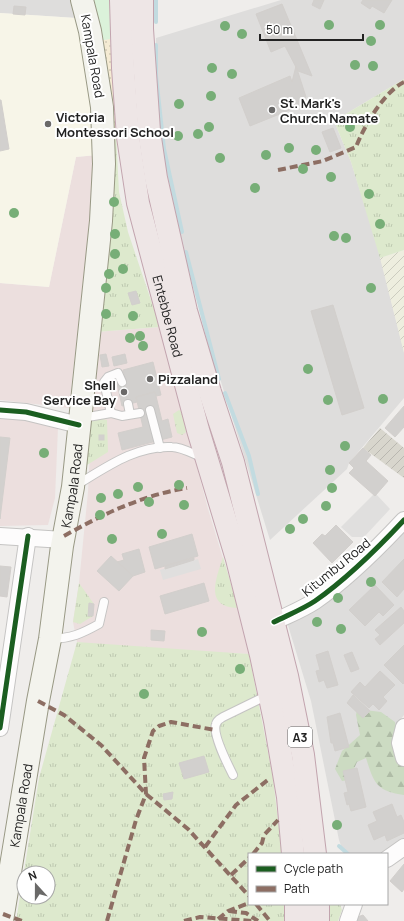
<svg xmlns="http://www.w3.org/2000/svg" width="404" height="921" font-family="Manrope,sans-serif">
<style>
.residential{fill:#dedddc}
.commercial{fill:#ecdfde}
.education{fill:#f7f5e8}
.construction{fill:url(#construction-furrows)}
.farmland{fill:url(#farmland-furrows)}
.grass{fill:url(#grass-tufts);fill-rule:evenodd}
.forest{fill:url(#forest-firs)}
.sand{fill:url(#sand-dots)}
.park{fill:#dbf2da}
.parking{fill:#e0dfde}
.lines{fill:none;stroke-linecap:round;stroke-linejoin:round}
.stream{stroke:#c2dbe0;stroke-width:4}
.building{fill:#d2d0ce;stroke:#d2cfcc}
.service-casing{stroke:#c5c4c3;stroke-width:10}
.minor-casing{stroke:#c5c4c3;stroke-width:18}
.secondary-casing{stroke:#989884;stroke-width:24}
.trunk-casing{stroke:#c2a4ae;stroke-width:24}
.service{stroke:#fdfcfc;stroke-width:8}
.minor{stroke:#fdfcfc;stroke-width:16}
.secondary{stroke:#f3f3ed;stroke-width:22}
.trunk{stroke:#eee6e6;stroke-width:22}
.quiet{stroke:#8d6e63;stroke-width:4;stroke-dasharray:8 4;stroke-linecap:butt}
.cycleway-casing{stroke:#fff;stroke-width:8}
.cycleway{stroke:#1b5e20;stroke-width:5}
.tree{fill:#77ae77}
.poi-dot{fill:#6a6968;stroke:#fff;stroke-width:1.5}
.labels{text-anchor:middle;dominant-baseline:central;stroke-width:4;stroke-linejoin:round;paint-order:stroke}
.shield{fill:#fff;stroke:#646464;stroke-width:1}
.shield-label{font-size:12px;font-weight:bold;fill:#222}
.street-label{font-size:13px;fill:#222;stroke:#fff}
.poi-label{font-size:13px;font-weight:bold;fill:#222;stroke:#fff;text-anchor:start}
</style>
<defs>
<pattern id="construction-furrows" width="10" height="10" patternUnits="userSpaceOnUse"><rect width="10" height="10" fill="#d8d6cd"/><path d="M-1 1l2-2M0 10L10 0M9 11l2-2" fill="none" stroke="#b9b7b0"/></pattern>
<pattern id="farmland-furrows" width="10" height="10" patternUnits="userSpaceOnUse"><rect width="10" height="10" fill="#eeeedf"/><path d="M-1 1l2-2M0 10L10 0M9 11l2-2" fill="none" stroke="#ccccbf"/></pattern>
<pattern id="grass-tufts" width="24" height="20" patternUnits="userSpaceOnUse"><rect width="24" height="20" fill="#dde9cd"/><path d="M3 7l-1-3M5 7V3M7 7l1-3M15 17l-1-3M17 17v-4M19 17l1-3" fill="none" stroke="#bdc8b0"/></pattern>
<pattern id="forest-firs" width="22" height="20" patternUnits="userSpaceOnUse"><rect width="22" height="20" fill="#ccdbc2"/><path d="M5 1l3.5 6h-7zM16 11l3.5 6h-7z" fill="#afbca6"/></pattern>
<pattern id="sand-dots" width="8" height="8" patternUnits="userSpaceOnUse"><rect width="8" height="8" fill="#f5ebd3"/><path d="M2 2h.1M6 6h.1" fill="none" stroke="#d2c9b5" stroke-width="1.8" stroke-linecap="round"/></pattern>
</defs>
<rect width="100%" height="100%" fill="#efedeb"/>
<g class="residential">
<path d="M0,0h72l4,18 -76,-5z"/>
<path d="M281,0h123v79l-70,42 17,41 26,82 27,108v46l-55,65 -2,6 -77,71 -66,-213 -29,-109 -11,-63 -8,-78v-39z"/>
<path d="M404,528v187l-5,6 5,67v55l-21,11h-39l-5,-14 -28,-139 -24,-79z"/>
</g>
<g class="commercial">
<path d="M97,155l-28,253 -69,-8v-117l49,4 27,-130z"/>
<path d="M160,327l48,182 30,99 11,46 -121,-5 -51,-7 -4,-20 6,-39 9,-91 8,-160z"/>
<path d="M0,415l35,5 23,8 -3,70 -7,27 -48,1z"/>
</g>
<path class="education" d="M0,13l76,5 17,75 4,62 -21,2 -27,130 -49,-4z"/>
<path class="construction" d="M380,428l24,20v30l-41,-30z"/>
<path class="farmland" d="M404,250v103l-24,-95z"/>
<g class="grass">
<path d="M404,79v171l-24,8 -29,-96 -17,-41z"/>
<path d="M110,135h6l3,57 9,40 32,95 -64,5z"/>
<path d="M179,410l3,2 4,20 -4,3 -5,-2 -4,-19z"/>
<path d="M97,418l10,2 1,32 -21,13 -4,-3 7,-42z"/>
<path d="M223,557l15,51c-34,-1 -22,-29 -15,-51z"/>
<path d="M79,583l15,21 -4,-1 -2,13h5l-13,8 -7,-2z"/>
<path d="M77,642l172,12 24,124 9,76h-33v50h40l3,17h-276l23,-143zM24,873h24v24h-24z"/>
<path d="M327,904h13l2,6 -4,11h-11z"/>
</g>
<path class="forest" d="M357,709l24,3 14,10 2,13 7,20v40c-27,-4 -30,-11 -38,-37l-9,4 -8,18 -7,1 -7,-12 7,-18 18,-16 -4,-20z"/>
<path class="sand" d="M110,39l6,96h-6l-12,-94z"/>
<path class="park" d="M88,0h22v39l-12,2z"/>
<g class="parking">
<path d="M375,493l15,16 -26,28h-12l-11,-10z"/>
<path d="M198,559l3,10 -38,11 -3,-10z"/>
</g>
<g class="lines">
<g class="stream">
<path d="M156,22v-22"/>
<path d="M156,45v31l8,73 18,83"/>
<path d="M186,252l33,127"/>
<path d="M225,393l24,63 9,38"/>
<path d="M339,846l9,8"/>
</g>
</g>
<g class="building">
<path d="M314,0h10l-4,9 -8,-4z"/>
<path d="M363,0h29l-8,13 -12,-7 -2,3 -9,-6z"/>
<path d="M282,4l30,72 -14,-5 -13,-25 -14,6 -15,-38z"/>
<path d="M14,6l12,1 -1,8 -12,-1z"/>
<path d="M296,66l10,31 -6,3 2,5 -52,21 -11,-28 51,-22 2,6z"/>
<path d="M0,100h1l8,49 -9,2z"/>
<path d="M333,128l8,20 -11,4 -8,-20z"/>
<path d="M136,291l4,12 -8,2 -4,-12z"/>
<path d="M333,305l31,103 -22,7 -31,-104z"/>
<path d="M106,354l3,12 -7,1 -2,-12z"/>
<path d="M125,354l2,9 -13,3 -2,-9z"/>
<path d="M153,362l8,33 -5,1 -1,-4 -19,5 1,5 -15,4 -5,-23 9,-2 -3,-11z"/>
<path d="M155,392l7,29 6,-2 4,18 -50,13 -4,-17 25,-6 -7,-30z"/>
<path d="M404,406v21l-9,10 -10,-9z"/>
<rect x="99" y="435" width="5" height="5"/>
<path d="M0,437l10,1 -10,81z"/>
<path d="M363,448l8,7 -5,6 22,20 -13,15 -26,-23 5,-5 -5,-5z"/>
<path d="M336,525l17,17 -21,21 -19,-20 9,-9 3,2z"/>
<path d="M192,534l6,22 -43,13 -6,-22z"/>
<path d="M139,549l6,23 -12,4 -16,-14 7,-2 -2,-6z"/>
<path d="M111,556l22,20 -14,15 -22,-20z"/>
<path d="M194,558v2l-29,9v-3z"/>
<path d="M404,559v30l-7,8 -15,-15z"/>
<path d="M0,566l11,1 -4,30 -7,-1z"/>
<path d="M204,583l5,18 -44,13 -5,-18z"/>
<path d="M375,585l19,20 -11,11 -4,-4 -14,14 -16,-16z"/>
<path d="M89,603l5,1 -1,12h-5z"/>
<path d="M401,607l3,4v12l-24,22 -5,-6 5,-4 -5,-5z"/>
<path d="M151,630l14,1 -1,10 -13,-1z"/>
<path d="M404,645v38l-1,1 -19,-19z"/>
<path d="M328,651l10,34 -11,3 -3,-8 -5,2 -3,-11 4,-1 -4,-15z"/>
<path d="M352,652l7,17 -8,3 -7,-17z"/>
<path d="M380,671l15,14 -12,12 4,4 -8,9 -6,-6 -4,4 -18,-16 9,-10 5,5z"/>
<path d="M353,695l17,16 -7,7 -16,-15z"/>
<path d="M340,713l9,34 -14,4 -2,-8h-2l-4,-26z"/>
<path d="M204,756l5,16 -25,7 -5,-16z"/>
<path d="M357,768l9,39 -15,4 -2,-7 -2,1 -3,-12 4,-1 -5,-21z"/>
<path d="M173,792l-1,7 -8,1 -1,-6z"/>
<path d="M392,804l5,13 4,-2 3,7v11l-17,8 -2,-6 -11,5 -6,-15 9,-4 -4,-9z"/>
<path d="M404,864v25l-2,3 -12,-11z"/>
<path d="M363,915l5,6h-13v-3z"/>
</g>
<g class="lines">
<defs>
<g id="service">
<path d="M128,404l2,10"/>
<path d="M150,410l10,38"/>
<path d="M111,413l-7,-31 4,-5 10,-4 4,9"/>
<path d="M82,418l29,-5 11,3 18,-3"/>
<path d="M75,486c30,-18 61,-41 97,-39 10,0 23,8 32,11"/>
<path d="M51,639c21,-1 30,-5 48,-15l5,-22"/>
<path d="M233,775c-5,-10 -21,-41 -17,-51 1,-4 4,-5 7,-7l45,-22"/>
</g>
<g id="minor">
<path d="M0,410l26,2 53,13"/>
<path d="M0,536l64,4"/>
<path d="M274,622c14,-7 29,-13 41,-21 33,-23 62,-52 89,-81"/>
<path d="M404,727l-4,16 4,15"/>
<path d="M0,728l28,-192"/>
<path d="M387,859l17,-12"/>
<path d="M348,921l6,-17"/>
</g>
<g id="secondary">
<path id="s1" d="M2,921l36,-220 12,-62 12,-93 11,-59 28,-266 3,-57 -2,-57 -12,-76 -8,-31"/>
</g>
<g id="trunk">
<path id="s2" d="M121,0l2,68 5,69 10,66 60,227 39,129 24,96 14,66 13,76 5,57"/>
<path d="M142,0v29l7,102 7,47 30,133 24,81 23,70 54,214 16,79 12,99"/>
<path d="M296,921v-17"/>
<path d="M318,921v-17"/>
</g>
</defs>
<use href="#service" class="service-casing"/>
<use href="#minor" class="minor-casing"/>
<use href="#secondary" class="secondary-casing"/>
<use href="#trunk" class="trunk-casing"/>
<use href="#service" class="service"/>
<use href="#minor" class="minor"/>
<use href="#secondary" class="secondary"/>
<use href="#trunk" class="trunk"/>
<g class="quiet">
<path d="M278,170l45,-9 33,-14c8,-21 28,-55 48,-65"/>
<path d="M64,536c39,-22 79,-41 123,-48"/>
<path d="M38,701l26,14 37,30 45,49 42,35 61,67"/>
<path d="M205,847l31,-42 33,-26"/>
<path d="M253,854l9,-11 2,-8 14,-15"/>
<path d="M231,875l18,-17"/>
<path d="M256,904l14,17"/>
<path d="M229,911l17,2 12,8"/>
<path d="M3,914l19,7"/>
<path d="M218,919l10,-8 21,-8"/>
<path d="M107,921l29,-101 10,-26 -2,-36 9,-27 6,-5 12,-4 44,8"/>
<path d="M184,921l16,-4 53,4"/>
</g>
<defs>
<g id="cycleway">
<path d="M0,410l26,2 53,13"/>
<path d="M274,622c14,-7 29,-13 41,-21 33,-23 62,-52 89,-81"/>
<path d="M0,728l28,-192"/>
</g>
</defs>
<use href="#cycleway" class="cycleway-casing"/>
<use href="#cycleway" class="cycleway"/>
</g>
<g class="tree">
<circle cx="329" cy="25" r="5"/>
<circle cx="380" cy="25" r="5"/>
<circle cx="225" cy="26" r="5"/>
<circle cx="242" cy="34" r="5"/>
<circle cx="371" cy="41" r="5"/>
<circle cx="355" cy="65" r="5"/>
<circle cx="373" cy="66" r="5"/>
<circle cx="212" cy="68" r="5"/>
<circle cx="232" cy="74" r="5"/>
<circle cx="211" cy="96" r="5"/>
<circle cx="179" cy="104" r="5"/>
<circle cx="209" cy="127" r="5"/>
<circle cx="350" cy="127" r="5"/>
<circle cx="198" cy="134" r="5"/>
<circle cx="178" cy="136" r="5"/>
<circle cx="289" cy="148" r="5"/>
<circle cx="316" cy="150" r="5"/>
<circle cx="266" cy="155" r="5"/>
<circle cx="220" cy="158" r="5"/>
<circle cx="303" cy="169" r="5"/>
<circle cx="331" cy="177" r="5"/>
<circle cx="255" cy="188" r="5"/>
<circle cx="369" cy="194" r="5"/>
<circle cx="114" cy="202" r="5"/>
<circle cx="14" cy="213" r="5"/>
<circle cx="380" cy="224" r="5"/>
<circle cx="115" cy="234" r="5"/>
<circle cx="334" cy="236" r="5"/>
<circle cx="346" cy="238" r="5"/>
<circle cx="115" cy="254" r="5"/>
<circle cx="123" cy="269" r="5"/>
<circle cx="109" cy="274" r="5"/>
<circle cx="106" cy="288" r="5"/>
<circle cx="371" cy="288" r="5"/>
<circle cx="106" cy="314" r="5"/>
<circle cx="133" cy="316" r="5"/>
<circle cx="140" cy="336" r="5"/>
<circle cx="130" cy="338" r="5"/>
<circle cx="143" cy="346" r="5"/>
<circle cx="308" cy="369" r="5"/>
<circle cx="383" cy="399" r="5"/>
<circle cx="328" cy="400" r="5"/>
<circle cx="345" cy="446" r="5"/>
<circle cx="44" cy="453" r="5"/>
<circle cx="330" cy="470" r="5"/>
<circle cx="179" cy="485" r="5"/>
<circle cx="138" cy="487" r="5"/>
<circle cx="332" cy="488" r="5"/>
<circle cx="118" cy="494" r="5"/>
<circle cx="101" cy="498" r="5"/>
<circle cx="149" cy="502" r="5"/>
<circle cx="184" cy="505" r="5"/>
<circle cx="326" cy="506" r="5"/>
<circle cx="100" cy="515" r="5"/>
<circle cx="303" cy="519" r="5"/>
<circle cx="290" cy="529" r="5"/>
<circle cx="162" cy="534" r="5"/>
<circle cx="112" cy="539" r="5"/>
<circle cx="371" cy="582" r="5"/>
<circle cx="338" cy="598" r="5"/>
<circle cx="317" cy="622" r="5"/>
<circle cx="341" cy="629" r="5"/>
<circle cx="202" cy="632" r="5"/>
<circle cx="240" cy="669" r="5"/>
<circle cx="144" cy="694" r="5"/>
<circle cx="337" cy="825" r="5"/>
</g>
<g class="poi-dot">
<circle cx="272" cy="110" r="4"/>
<circle cx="48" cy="124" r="4"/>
<circle cx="150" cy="379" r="4"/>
<circle cx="124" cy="392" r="4"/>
</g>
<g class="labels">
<rect class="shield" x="288" y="727" width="24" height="20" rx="3"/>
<g class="shield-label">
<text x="300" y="737">A3</text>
</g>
<g class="street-label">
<text transform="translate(93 56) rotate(80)">Kampala Road</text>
<text stroke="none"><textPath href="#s2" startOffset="321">Entebbe Road</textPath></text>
<text stroke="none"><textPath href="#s1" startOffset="441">Kampala Road</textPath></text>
<text transform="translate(336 567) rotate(-39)">Kitumbu Road</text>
<text stroke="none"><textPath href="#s1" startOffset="117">Kampala Road</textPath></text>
</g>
<g class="poi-label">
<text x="280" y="103">St. Mark's<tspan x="280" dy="15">Church Namate</tspan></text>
<text x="56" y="117">Victoria<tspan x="56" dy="15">Montessori School</tspan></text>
<text x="158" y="379">Pizzaland</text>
<text x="116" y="385" text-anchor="end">Shell<tspan x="116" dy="15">Service Bay</tspan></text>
</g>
</g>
<rect x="248" y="853" width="140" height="52" fill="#ffffff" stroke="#a7a7a7"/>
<rect x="256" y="866" width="20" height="6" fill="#1b5e20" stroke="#a7a7a7"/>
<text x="284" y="873" font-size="12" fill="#222222">Cycle path</text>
<rect x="256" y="886" width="20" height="6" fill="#8d6e63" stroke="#a7a7a7"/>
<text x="284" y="893" font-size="12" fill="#222222">Path</text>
<g transform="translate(36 885) rotate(339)"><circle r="19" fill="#ffffff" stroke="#a7a7a7"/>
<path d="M0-3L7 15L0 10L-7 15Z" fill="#6a6968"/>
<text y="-6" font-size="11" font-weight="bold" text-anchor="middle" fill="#222222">N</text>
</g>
<path d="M260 34v6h103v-6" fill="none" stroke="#222222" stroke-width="2"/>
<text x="266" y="34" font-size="12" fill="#222222" stroke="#ffffff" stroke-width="3" paint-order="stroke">50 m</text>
</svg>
